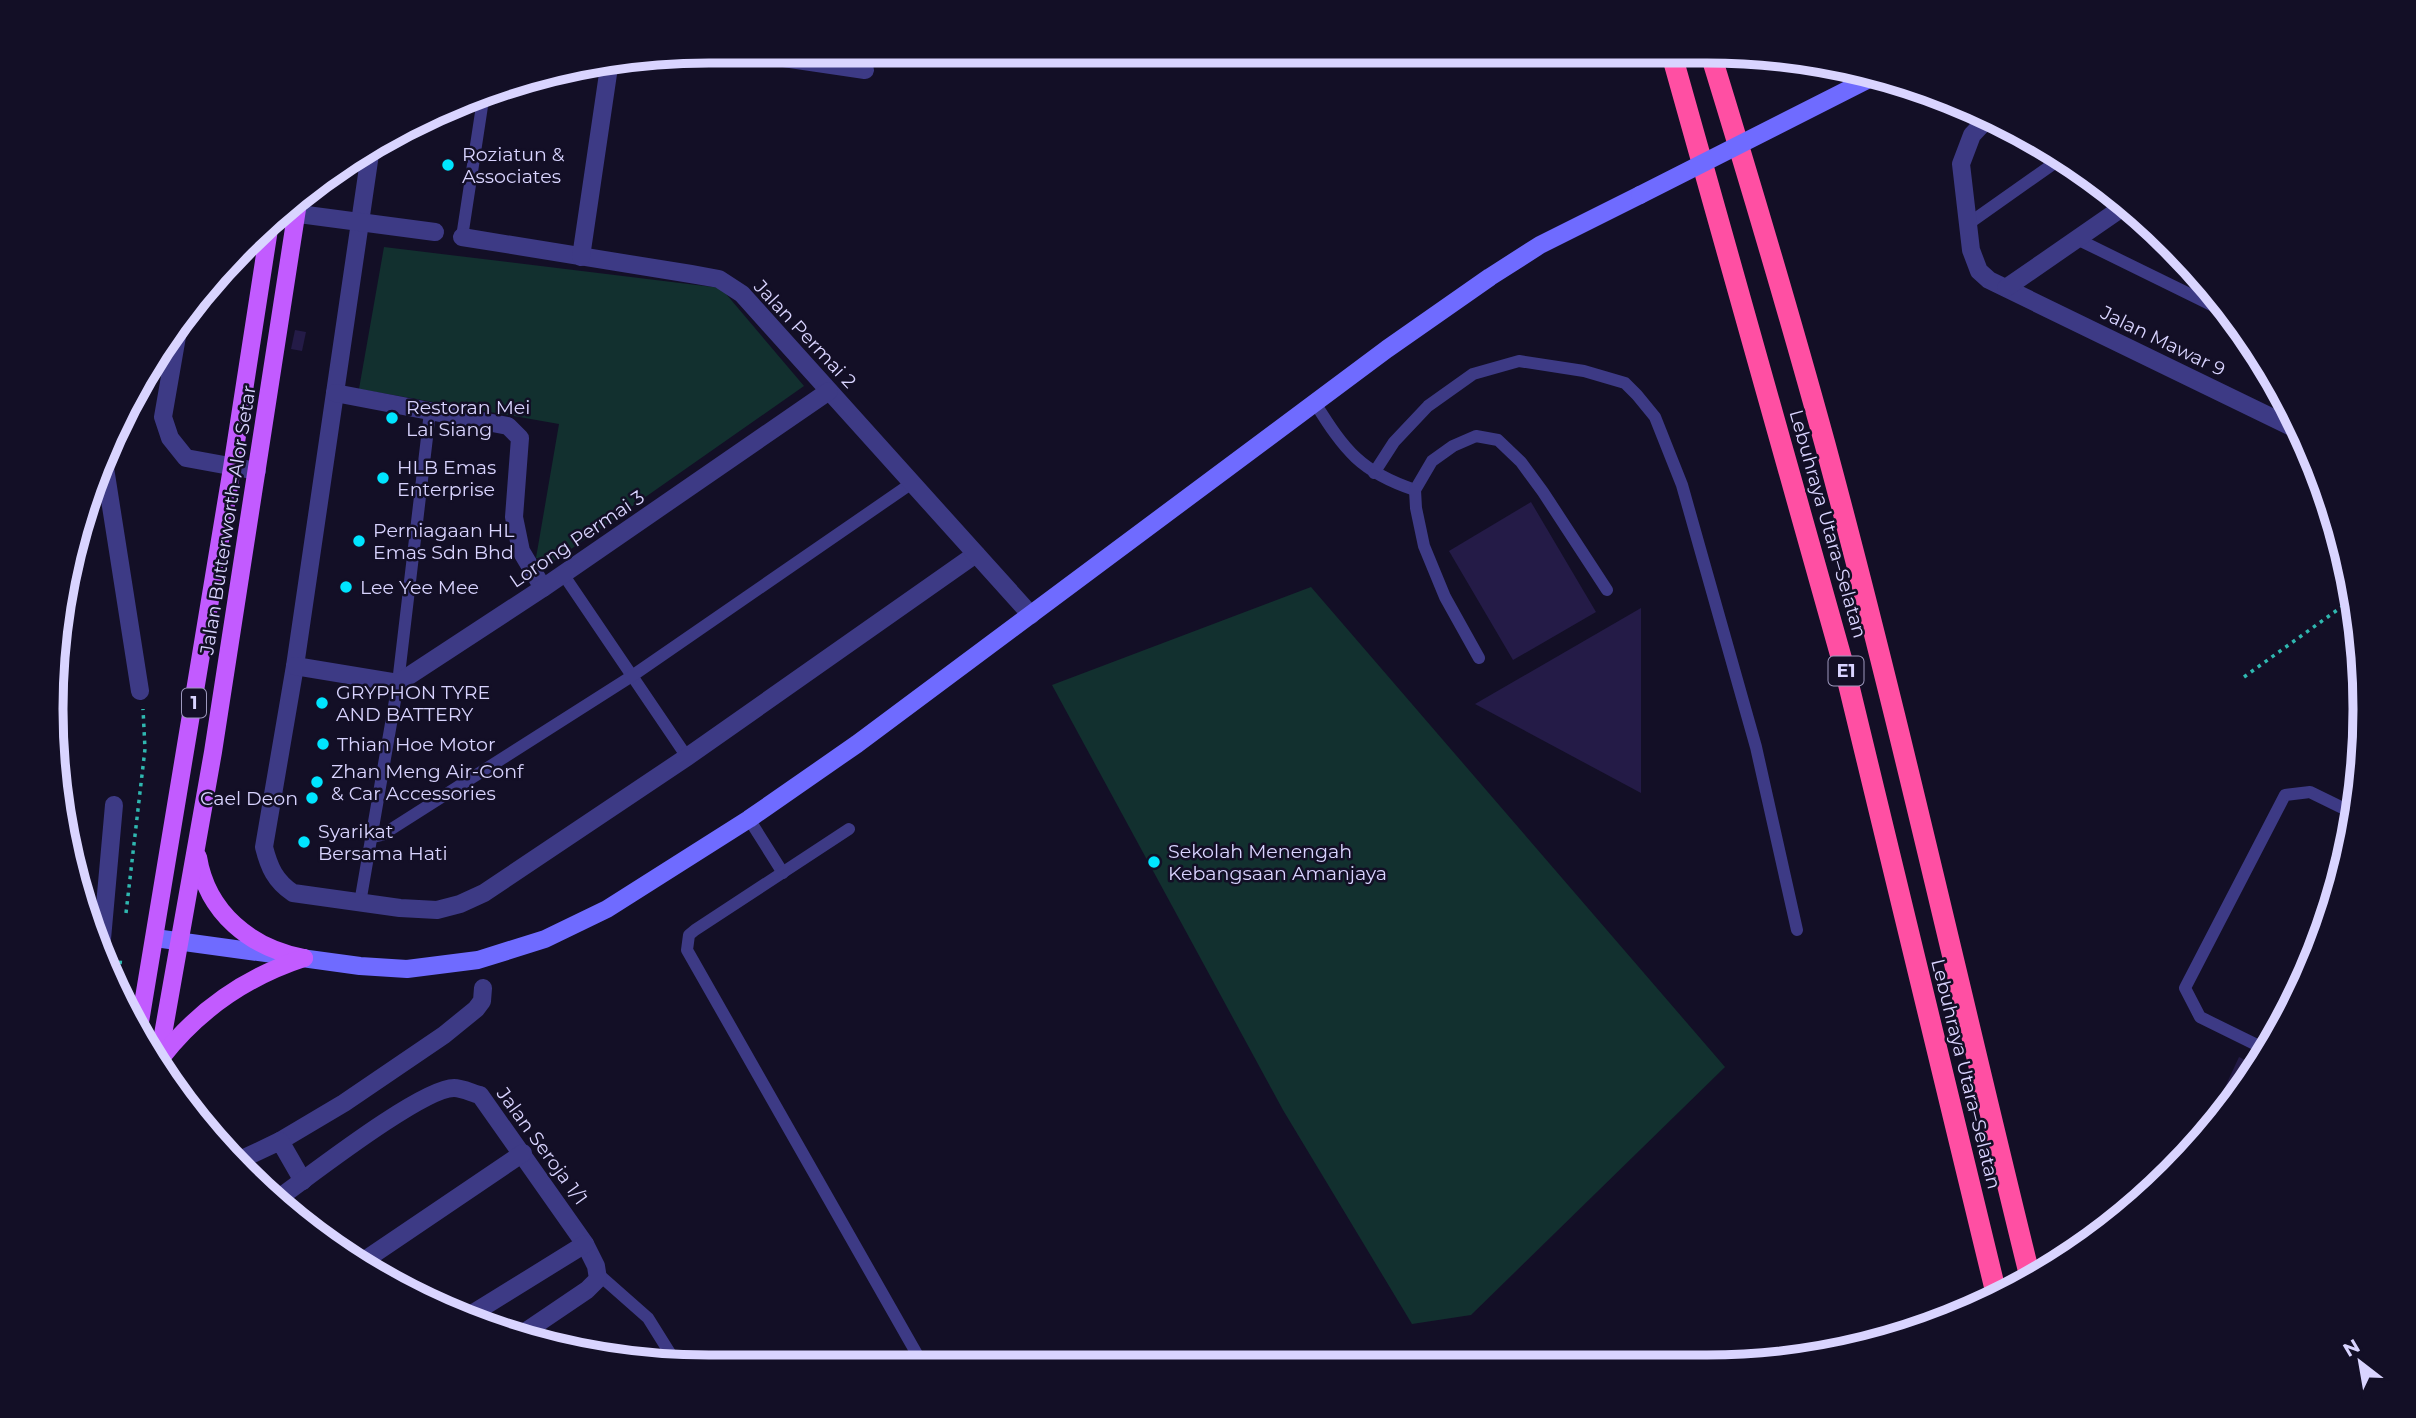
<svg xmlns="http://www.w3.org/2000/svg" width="2416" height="1418" font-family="Montserrat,sans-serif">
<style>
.green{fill:#12302f}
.building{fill:#241b47}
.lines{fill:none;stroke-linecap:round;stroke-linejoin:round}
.path{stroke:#2fb8b0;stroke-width:3.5;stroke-dasharray:3.5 5;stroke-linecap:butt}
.service{stroke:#3d3a85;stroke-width:12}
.minor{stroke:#3d3a85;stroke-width:18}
.secondary{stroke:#6f6bff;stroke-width:18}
.primary{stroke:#c25bff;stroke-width:18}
.motorway{stroke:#ff4fa3;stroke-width:21}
.secondary-bridge{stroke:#6f6bff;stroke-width:18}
.poi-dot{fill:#00e5ff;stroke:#130f26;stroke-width:2.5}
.labels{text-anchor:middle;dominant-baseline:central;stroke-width:5;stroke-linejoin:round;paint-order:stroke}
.shield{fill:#130f26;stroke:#9e99be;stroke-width:2}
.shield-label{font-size:18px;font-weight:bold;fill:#d9d4ff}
.poi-label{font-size:19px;fill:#d9d4ff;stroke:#130f26;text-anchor:start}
.street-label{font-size:19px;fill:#d9d4ff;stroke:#130f26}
.rim{fill:none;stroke:#d9d4ff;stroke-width:9}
</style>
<rect width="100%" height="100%" fill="#130f26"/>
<g class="green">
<path d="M384,247l337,41 83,98 -250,175 -18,-3 23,-134 -200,-35z"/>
<path d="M1311,587l414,480 -254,248 -59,9 -129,-214 -231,-425z"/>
</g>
<g class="building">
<path d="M295,330l11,2 -4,19 -11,-2z"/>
<path d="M1531,502l65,110 -83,48 -64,-109z"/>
<path d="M1641,608v185l-166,-89z"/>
<path d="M2239,1057l20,10 -30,38 -10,-5z"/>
</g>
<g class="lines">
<g class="path">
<path d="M2244,677l110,-79"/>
<path d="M126,913l19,-164 -2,-40"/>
<path d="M118,981l3,-25"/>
</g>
<g class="service">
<path d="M1968,224l95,-67"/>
<path d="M462,237l22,-144"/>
<path d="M2077,239l153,75"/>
<path d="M1315,403c30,48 46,69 100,87"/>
<path d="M1374,473l20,-31 34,-36 45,-32 46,-13 65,10 41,12 12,12 18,22 27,68 74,262 41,183"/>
<path d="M563,574l124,183"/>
<path d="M1479,658l-34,-61 -21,-51 -8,-38 -1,-18 17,-29 21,-15 23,-10 22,4 23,22 22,30 64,98"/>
<path d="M749,819l34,54"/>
<path d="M849,829l-154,101 -6,5 -2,15 235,413"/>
<path d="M373,837l9,-2 250,-159 280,-193"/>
<path d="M360,903l38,-220 32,-271"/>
<path d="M2267,1050l-67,-33 -15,-29 100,-193 25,-3 45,22"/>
<path d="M597,1273l51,45 30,48"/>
</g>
<g class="minor">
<path d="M736,51l129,19"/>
<path d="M1987,119l-15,16 -11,29 10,86 8,21 10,9 313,152"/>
<path d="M370,154l-75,512 -31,181c5,20 11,34 29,46l107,15 37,2 23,-6 24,-11 203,-136 289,-203"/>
<path d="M284,212l151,20"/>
<path d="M462,237l229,37 28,5 23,15 289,321"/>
<path d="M581,257l28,-190"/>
<path d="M2006,288l120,-83"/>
<path d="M179,325l-16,92 7,21 16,20 71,13"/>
<path d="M335,393l173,33 12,12 -6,79 7,34 22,37"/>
<path d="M105,468l35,223"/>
<path d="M295,666l103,17 145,-95 286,-197"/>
<path d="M101,950l13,-145"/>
<path d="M280,1141l64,-38 100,-68 32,-26 6,-8 1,-13"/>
<path d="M240,1160l40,-19 23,40"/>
<path d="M280,1197c31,-22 142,-109 174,-109 8,0 18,5 26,7l105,149 11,22 2,13 -11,11 -68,46"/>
<path d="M359,1264l164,-111"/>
<path d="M467,1317l118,-73"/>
</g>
<path class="secondary" d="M155,938l205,28 47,3 71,-9 67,-21 62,-30 142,-90 108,-75 530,-395 103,-72 50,-32 100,-50"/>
<g class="primary">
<path d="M198,857c9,56 53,91 106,101"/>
<path d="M140,1022l92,-554 37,-239"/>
<path d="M159,1057l54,-305 86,-556"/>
<path d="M161,1058c38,-49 85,-81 143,-100"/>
</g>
<g class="motorway">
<path d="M1671,52l176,626 150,619"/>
<path d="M1710,52c40,130 79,261 115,392 75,278 137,558 206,837"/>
</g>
<path class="secondary-bridge" d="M1640,195l233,-118"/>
</g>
<g class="poi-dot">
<circle cx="448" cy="165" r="7"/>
<circle cx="392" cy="418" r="7"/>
<circle cx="383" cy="478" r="7"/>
<circle cx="359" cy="541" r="7"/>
<circle cx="346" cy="587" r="7"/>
<circle cx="322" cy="703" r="7"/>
<circle cx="323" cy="744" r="7"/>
<circle cx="317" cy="782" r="7"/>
<circle cx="312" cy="798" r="7"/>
<circle cx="304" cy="842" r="7"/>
<circle cx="1154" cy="862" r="7"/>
</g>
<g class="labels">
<g class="shield">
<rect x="1828.5" y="656.5" width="35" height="29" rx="5"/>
<rect x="182" y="688.5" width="24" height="29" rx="5"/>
</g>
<g class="shield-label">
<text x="1846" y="671">E1</text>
<text x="194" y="703">1</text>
</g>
<g class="poi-label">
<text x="462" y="154">Roziatun &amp;<tspan x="462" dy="22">Associates</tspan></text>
<text x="406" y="407">Restoran Mei<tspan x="406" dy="22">Lai Siang</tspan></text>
<text x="397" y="467">HLB Emas<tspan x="397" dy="22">Enterprise</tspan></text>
<text x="373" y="530">Perniagaan HL<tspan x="373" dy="22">Emas Sdn Bhd</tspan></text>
<text x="360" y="587">Lee Yee Mee</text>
<text x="336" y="692">GRYPHON TYRE<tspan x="336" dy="22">AND BATTERY</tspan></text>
<text x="337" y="744">Thian Hoe Motor</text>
<text x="331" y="771">Zhan Meng Air-Conf<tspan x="331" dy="22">&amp; Car Accessories</tspan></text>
<text x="298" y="798" text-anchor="end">Cael Deon</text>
<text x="318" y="831">Syarikat<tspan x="318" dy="22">Bersama Hati</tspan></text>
<text x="1168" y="851">Sekolah Menengah<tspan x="1168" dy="22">Kebangsaan Amanjaya</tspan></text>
</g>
<g class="street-label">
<text transform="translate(805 334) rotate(47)">Jalan Permai 2</text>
<text transform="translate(2163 341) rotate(26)">Jalan Mawar 9</text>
<text transform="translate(228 520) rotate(-81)">Jalan Butterworth-Alor Setar</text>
<text transform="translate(1828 524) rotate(74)">Lebuhraya Utara–Selatan</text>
<text transform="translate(577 539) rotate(-34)">Lorong Permai 3</text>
<text transform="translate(1966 1074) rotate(76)">Lebuhraya Utara–Selatan</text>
<text transform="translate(542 1146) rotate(54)">Jalan Seroja 1/1</text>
</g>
</g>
<path d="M0 0H2416V1418H0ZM709 63H1707A646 646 0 0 1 2353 709V709A646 646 0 0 1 1707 1355H709A646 646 0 0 1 63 709V709A646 646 0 0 1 709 63Z" fill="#130f26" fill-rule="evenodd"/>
<path class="rim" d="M709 63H1707A646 646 0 0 1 2353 709V709A646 646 0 0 1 1707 1355H709A646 646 0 0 1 63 709V709A646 646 0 0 1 709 63Z"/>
<g transform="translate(2360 1362) rotate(329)" stroke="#130f26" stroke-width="5" paint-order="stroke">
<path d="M0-5L12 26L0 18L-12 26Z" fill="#d9d4ff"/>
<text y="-10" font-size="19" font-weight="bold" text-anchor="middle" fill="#d9d4ff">N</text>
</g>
</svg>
